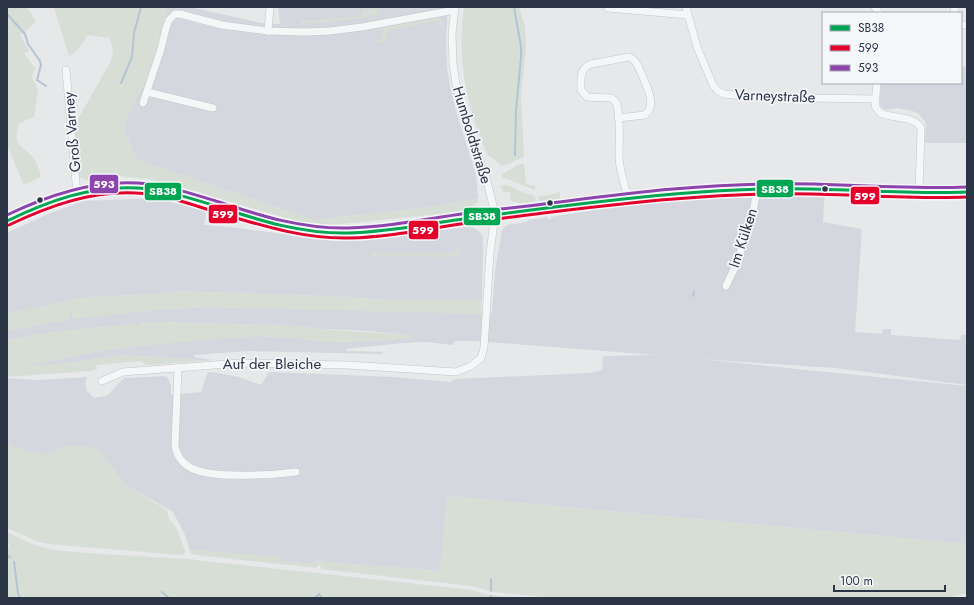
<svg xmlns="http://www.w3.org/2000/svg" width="974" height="605" font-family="Jost,sans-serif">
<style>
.built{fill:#d4d7dd}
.green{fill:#d6ded6}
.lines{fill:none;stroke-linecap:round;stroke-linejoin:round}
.stream{stroke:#b4c4d5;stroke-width:2}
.minor-casing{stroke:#c4c6c8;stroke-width:8}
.secondary-casing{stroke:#c4c6c8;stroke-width:12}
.minor{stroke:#f5f6f7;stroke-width:7}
.secondary{stroke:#f8f8f8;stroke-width:10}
.bus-1-casing{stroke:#f4f6f9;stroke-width:6}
.bus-2-casing{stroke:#f4f6f9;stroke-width:6}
.bus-3-casing{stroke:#f4f6f9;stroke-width:6}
.bus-1{stroke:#00a651;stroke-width:3}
.bus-2{stroke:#e4002b;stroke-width:3}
.bus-3{stroke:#8e44ad;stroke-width:3}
.bus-dot{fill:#2b3445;stroke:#f4f6f9;stroke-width:1.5}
.labels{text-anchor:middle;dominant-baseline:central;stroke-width:3.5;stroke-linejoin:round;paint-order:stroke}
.street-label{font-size:15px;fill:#2b3445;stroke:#f4f6f9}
.line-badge{stroke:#f4f6f9;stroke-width:1.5}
.badge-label{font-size:11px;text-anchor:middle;font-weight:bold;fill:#fff}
</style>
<rect width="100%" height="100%" fill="#e6e8ea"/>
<g class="built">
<path d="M168,7h22l71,16 19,1 -2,-17h170l-2,32 1,28 3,20 6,24 20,64 2,23 -30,6 -35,5 -99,11 -177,-60 -13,-30 6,-21 15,-27 9,-24z"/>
<path d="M961,66l6,1v76h-42l1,-20 -7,-9 -3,-2 -19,-4 -11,2 -5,-3 -1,-3 1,-21h80z"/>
<path d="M818,189l7,1 -2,32 39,7 -7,103 27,2 1,-5h8v6l69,5 1,-5h6v50l-132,-17 -137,-9 269,27v158l-520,-48 -6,69 -3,6 -124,-10v3l-33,-3v-3l-91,-8 -6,-17 -11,-21 -47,-27 -12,-15 -53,-21 -18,5 -20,-3 -1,-3 -8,-1 -7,-5v-64l31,2 49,-3 -2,7 2,7 7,7 5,-1 7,-1 3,-2 12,-13 4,-3 22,-1 16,-1 4,1 2,3 2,7v8l30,-3 7,-20 10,1 20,4 23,8 8,-13 125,5 56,5 5,-3 135,-6 12,-3 1,-14 53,-1 -181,-14h-20l-2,4 -28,-3 -23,1 -56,6 1,2 36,1v2l-135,-3 -54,4v2l17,3 -8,1 -12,-2 -71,-4 -50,8 -36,4 -7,-1 2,-1 69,-14 40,-5 60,-6 58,-4 40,2 29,4 55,-1 32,-3v-3l-58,-5 -35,-1 -16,-3 -147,-4 -18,2v2h-3l-1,-2h-2l-85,9 -40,7v-9l63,-12 -1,-6h3l1,5 82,-8 52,-3 285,6 3,-41 7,-42 5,-5 20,-3 1,-2 8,-1 11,-2 1,3 3,-1v-2l80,-13 77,-7 34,1 57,-1 11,1z"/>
<path d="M161,198l45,13 -2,14 34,3 96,13 135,-14 5,1 6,4 3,6 -1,62h-92l-65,-4 -155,-5v2l-89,5 -74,16v-81l39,-18 37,-14z"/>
</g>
<g class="green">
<path d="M7,7h20l9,15 -16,13 9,16 -5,2 11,15 -3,9 6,13 -4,27 -15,6c-9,25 7,22 17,39 2,5 4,10 5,15l-17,8 -17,-40z"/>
<path d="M54,7h114l-14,51 -9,24 -15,27 -6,21 13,30 177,60 99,-11 35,-5 30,-6v4l-8,7 -22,4 -106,11 -23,1 -26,-5 -66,-19 -46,-14 -33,-8 -30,-3 -25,6 -15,-5 -4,-51 36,-63c4,-10 4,-15 -1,-25l-21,-3 -10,15 -9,6z"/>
<path d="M464,7h55l6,20 1,21 -5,48 3,61 -22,9 -12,-10h-2c-22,-51 -31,-93 -24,-149z"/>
<path d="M379,8l1,6c-26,6 -52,9 -79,10v-3l61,-5v-6z"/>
<path d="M436,17l6,2 3,7 -3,1 -2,-4 -4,-2 -47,10 -3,5 1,6 -11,1 -1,-3 8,-1 -2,-11z"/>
<path d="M520,164h4l2,20 9,2v4l-33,-13v-3z"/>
<path d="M504,185h4l14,7 13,4 1,5c-10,2 -19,4 -27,-2l2,-3 -1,-4h-7l-3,-6z"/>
<path d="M560,192v7l-21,2 -1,-5h7z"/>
<path d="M455,248h5v6l-11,3 -78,-1v-3h84z"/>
<path d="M170,291l155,5 65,4h92l-1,14 -274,-7 -52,3 -82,9 -1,-6h-2v6l-63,12v-17l74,-16 89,-5z"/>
<path d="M156,322l147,4 16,3 93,6v3l-32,3 -55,1 -29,-4 -40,-2 -118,10 -40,5 -69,14 -1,1 42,-3 50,-8 71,4 12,2 -57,4 -5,-4 -46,4 3,4 -8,2 -83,6v-37l40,-7 85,-9h3v2h3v-2z"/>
<path d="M7,442l7,5 8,1 1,3 20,3 18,-5 2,-3h19l16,3 28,36 41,25 2,9 7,8 9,24 -1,3 -3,1 -133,-11 -9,-2 -32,-14z"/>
<path d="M447,496l520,48v49l-22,5h-392l-60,-6 -21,-6 -151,-17 -1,-4 -3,1v2l-121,-13 -4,-1 -3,-5 92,8v4l33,3v-3l123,10 1,-6 3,-1z"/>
<path d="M7,532l25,12 21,6 47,4 86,5 286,31 17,5 31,3h-513v-34h2l-2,-2v-11l2,-4z"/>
</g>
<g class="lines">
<g class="stream">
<path d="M514,7l7,40v10l-5,54 -1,44"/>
<path d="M7,14l18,20 3,10 12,17 1,4 -4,15 9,6"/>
<path d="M121,83l11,-26 2,-24 7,-26"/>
<path d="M693,296l1,-4"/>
<path d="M7,556l3,1"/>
<path d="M14,562l4,31 2,5"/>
<path d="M491,579v12"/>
<path d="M162,592l7,6"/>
<path d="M491,596v2"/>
<path d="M315,598l4,-4 3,4"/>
</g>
<defs>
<g id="minor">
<path d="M686,7l11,40 16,38 5,6 6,3 28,3 123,2"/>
<path d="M875,7l4,6"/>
<path d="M608,8l80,7"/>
<path d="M954,13l1,-6"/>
<path d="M961,25h6"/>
<path d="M268,31l2,-24"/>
<path d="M66,70l11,124"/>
<path d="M877,83l-2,23 5,7c12,6 34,2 41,15l-2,65"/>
<path d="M147,92l66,16"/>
<path d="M143,103l18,-54 5,-21 3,-8 6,-6h5l42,11 46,6 37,1 25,-1 32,-4 93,-17"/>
<path d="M618,118l27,-3c12,-10 2,-27 -2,-38 -4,-8 -6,-17 -14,-20l-38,7c-12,5 -10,15 -10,26l6,7 24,1c3,2 5,3 6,7 4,17 2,36 2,53 1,14 6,27 9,41"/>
<path d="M726,286l11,-23 17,-56 3,-17"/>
<path d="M178,368l-3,78c2,10 8,18 16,22 21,11 81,7 105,4"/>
<path d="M102,381l21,-9 117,-9 108,2 108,7 15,-6 10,-8 3,-10 6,-95 5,-39 -9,-37 -23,-62 -7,-31 -3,-20 -1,-30 3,-27"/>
</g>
<path id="secondary" d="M7,221c41,-21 85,-36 131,-33 36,3 74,18 109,28 28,8 57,17 86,17 46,1 92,-9 136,-15 25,-4 49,-5 73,-9 44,-6 88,-11 132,-15 38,-3 78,-5 117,-5 59,0 117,7 176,3"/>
</defs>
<use href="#minor" class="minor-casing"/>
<use href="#secondary" class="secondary-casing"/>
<use href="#minor" class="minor"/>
<use href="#secondary" class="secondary"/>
<defs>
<path id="bus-1" d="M7,221c41,-20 85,-36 131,-33 28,2 55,11 81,19 42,14 84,27 129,26 44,-1 88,-11 131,-16 65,-9 130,-17 195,-23 45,-4 91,-6 136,-5 53,1 105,5 157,3"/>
<path id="bus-2" d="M9,225c40,-19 81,-34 126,-32 28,1 55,11 81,19 44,13 87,27 133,26 44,-1 88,-11 131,-17 65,-8 129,-17 194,-22 46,-4 91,-6 137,-5 52,1 104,5 156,3"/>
<path id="bus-3" d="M7,215c41,-20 85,-35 131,-32 28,2 55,11 81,19 42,14 84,27 129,26 42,-1 84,-10 126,-16 18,-2 36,-4 54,-6 48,-6 97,-13 145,-17 47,-4 95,-6 142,-5 51,2 101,5 152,3"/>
</defs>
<use href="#bus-1" class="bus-1-casing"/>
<use href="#bus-2" class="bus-2-casing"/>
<use href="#bus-3" class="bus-3-casing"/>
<use href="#bus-1" class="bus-1"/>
<use href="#bus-2" class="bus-2"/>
<use href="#bus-3" class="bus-3"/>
</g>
<g class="bus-dot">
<circle cx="825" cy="189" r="3.5"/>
<circle cx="40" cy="200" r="3.5"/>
<circle cx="550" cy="203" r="3.5"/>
</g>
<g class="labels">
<g class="street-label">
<text transform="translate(775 96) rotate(2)">Varneystraße</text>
<text transform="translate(72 132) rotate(-95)">Groß Varney</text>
<text transform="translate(472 135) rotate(73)">Humboldtstraße</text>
<text transform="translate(743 238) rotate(-72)">Im Külken</text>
<text x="272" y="364">Auf der Bleiche</text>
</g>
</g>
<g class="line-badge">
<rect x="89" y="174" width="30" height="20" rx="4" fill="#8e44ad"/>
<rect x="756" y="179" width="38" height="19" rx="4" fill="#00a651"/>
<rect x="144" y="182" width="38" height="19" rx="4" fill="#00a651"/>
<rect x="850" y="186" width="30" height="19" rx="4" fill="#e4002b"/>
<rect x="208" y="204" width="30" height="20" rx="4" fill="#e4002b"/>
<rect x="463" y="207" width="38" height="19" rx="4" fill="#00a651"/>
<rect x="408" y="220" width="31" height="20" rx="4" fill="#e4002b"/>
</g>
<g class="badge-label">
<text x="104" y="188">593</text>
<text x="775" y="193">SB38</text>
<text x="163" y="195">SB38</text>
<text x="865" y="200">599</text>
<text x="223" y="218">599</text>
<text x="482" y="220">SB38</text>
<text x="423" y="234">599</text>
</g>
<rect width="974" height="605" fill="none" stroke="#2b3445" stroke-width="16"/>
<rect x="822" y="12" width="140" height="72" fill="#f4f6f9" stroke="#a4a8b1"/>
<rect x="830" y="25" width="20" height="6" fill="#00a651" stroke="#a4a8b1"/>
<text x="858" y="32" font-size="12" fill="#2b3445">SB38</text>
<rect x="830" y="45" width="20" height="6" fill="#e4002b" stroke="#a4a8b1"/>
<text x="858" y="52" font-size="12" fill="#2b3445">599</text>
<rect x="830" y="65" width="20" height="6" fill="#8e44ad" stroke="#a4a8b1"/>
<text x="858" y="72" font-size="12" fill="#2b3445">593</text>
<path d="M834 585v6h111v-6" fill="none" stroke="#2b3445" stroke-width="2"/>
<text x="840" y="585" font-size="12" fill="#2b3445" stroke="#f4f6f9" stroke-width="3" paint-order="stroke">100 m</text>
</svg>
